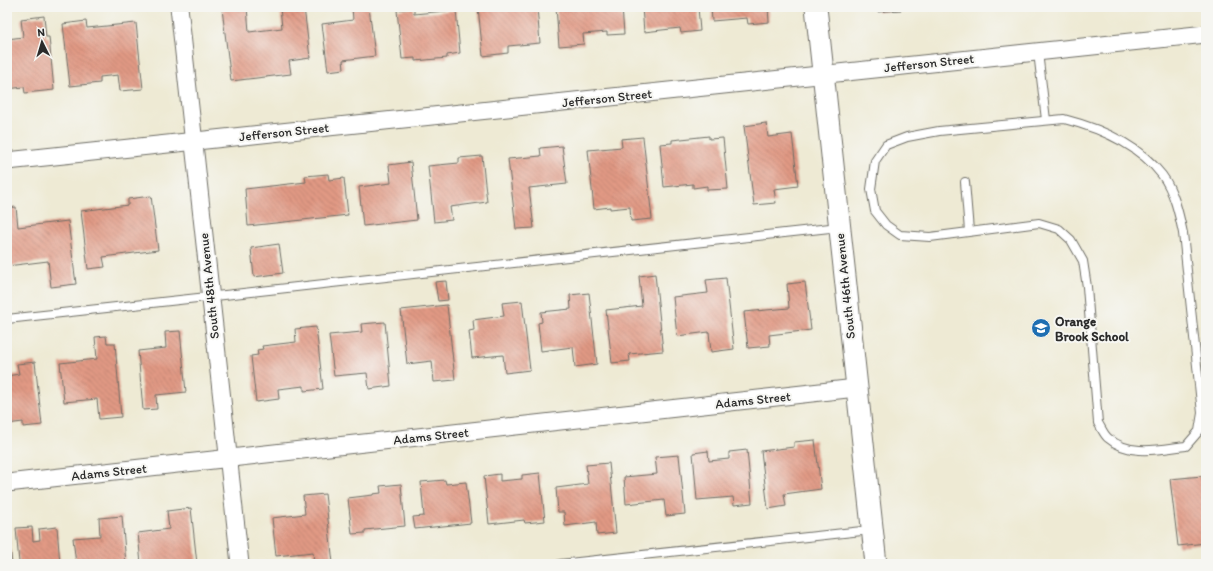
<svg xmlns="http://www.w3.org/2000/svg" width="1213" height="571" font-family="Itim,sans-serif">
<style>
.building{fill:url(#building-back-hatch)}
.lines{fill:none;stroke-linecap:round;stroke-linejoin:round}
.service-casing{stroke:#6f6e66;stroke-width:10}
.minor-casing{stroke:#6f6e66;stroke-width:19}
.tertiary-casing{stroke:#6f6e66;stroke-width:23}
.service{stroke:#fff;stroke-width:8}
.minor{stroke:#fff;stroke-width:17}
.tertiary{stroke:#fff;stroke-width:21}
.labels{text-anchor:middle;dominant-baseline:central;stroke-width:4;stroke-linejoin:round;paint-order:stroke}
.street-label{font-size:13px;fill:#2b2b2b;stroke:#f6f6f2}
.poi-label{font-size:13px;font-weight:bold;fill:#2b2b2b;stroke:#f6f6f2;text-anchor:start}
</style>
<defs>
<pattern id="building-back-hatch" width="6" height="6" patternUnits="userSpaceOnUse"><rect width="6" height="6" fill="#e19984"/><path d="M-1 5l2 2M0 0l6 6M5-1l2 2" fill="none" stroke="#b77d6c"/></pattern>
</defs>
<rect width="100%" height="100%" fill="#f6f6f2"/>
<filter id="ink" filterUnits="userSpaceOnUse"><feTurbulence type="fractalNoise" baseFrequency=".025" numOctaves="2"/><feDisplacementMap in="SourceGraphic" scale="8" xChannelSelector="R" yChannelSelector="G"/><feConvolveMatrix kernelMatrix="1 2 1 2 8 2 1 2 1" color-interpolation-filters="sRGB"/></filter>
<filter id="wash" filterUnits="userSpaceOnUse"><feTurbulence type="fractalNoise" baseFrequency=".012" numOctaves="4" result="noise"/><feDisplacementMap in="SourceGraphic" scale="16" xChannelSelector="R" yChannelSelector="G"/><feGaussianBlur stdDeviation="0.9" result="paint"/><feColorMatrix in="noise" values="0 0 0 0 0 0 0 0 0 0 0 0 0 0 0 0 0 1.4 0 .05"/><feComposite in="paint" operator="in"/></filter>
<g filter="url(#wash)">
<rect width="100%" height="100%" fill="#eeead4"/>
<g id="blocks">
<g class="building">
<path d="M247,7l2,25 33,-4 -2,-21h24l6,51 -21,3 2,13 -60,7 -9,-72z"/>
<path d="M352,7h17l6,49 -32,4 1,9 -16,2 -6,-47 31,-4z"/>
<path d="M478,7h59l3,36 -32,3v7l-25,3z"/>
<path d="M556,7h66l2,27 -17,1v-3l-24,2 1,10 -25,2z"/>
<path d="M642,7h56l2,24 -19,2 -1,-5 -36,4z"/>
<path d="M711,7h57l1,15 -21,2 -1,-6 -35,3z"/>
<path d="M877,7h23l1,3 -24,2z"/>
<path d="M414,8v6l42,-4 4,43 -13,2v3l-32,3v-3l-13,1 -5,-49z"/>
<path d="M44,16l2,21h3l5,53 -29,3 -1,-6 -17,2v-50l16,-2 -2,-18z"/>
<path d="M86,21l1,7 49,-5 7,66 -23,2 -2,-16 -18,2v6l-30,3 -7,-62z"/>
<path d="M766,123l2,14 24,-3 6,52 -24,3 2,14 -22,2 -10,-79z"/>
<path d="M709,136v3l14,-1 5,51 -21,1v-4l-14,2v-4l-29,3 -4,-43 12,-1v-3z"/>
<path d="M643,137l9,82 -21,2 -1,-14 -20,2v-2l-16,2 -6,-59 34,-3 -1,-8z"/>
<path d="M562,146l5,38 -38,4 5,40 -18,1 -8,-70 33,-3 -1,-8z"/>
<path d="M482,156l5,46 -37,5 2,13 -18,2 -6,-56 31,-3v-5z"/>
<path d="M411,162l6,58 -54,6 -4,-39 32,-4 -2,-18z"/>
<path d="M328,174l1,6 15,-2 4,37 -100,11 -3,-37 61,-7 -1,-6z"/>
<path d="M151,196l7,54 -55,7 2,10 -17,2 -7,-58 47,-6v-6z"/>
<path d="M16,207l2,20 50,-6 8,63 -25,3 -3,-26 -41,5v-58z"/>
<path d="M279,244l4,29 -29,4 -3,-29z"/>
<path d="M655,274l8,77 -34,3 1,7 -18,2 -6,-53 36,-4 -3,-30z"/>
<path d="M726,278l8,71 -23,3 -2,-20 -32,4 -4,-39 35,-4 -2,-13z"/>
<path d="M446,281l2,19 -10,1 -3,-19z"/>
<path d="M805,282l6,48 -42,5 1,11 -22,2 -4,-36 45,-4 -2,-24z"/>
<path d="M589,293l8,71 -22,3 -2,-20 -32,4 -3,-28 4,-1 -1,-10 30,-3 -1,-14z"/>
<path d="M522,301l8,69 -25,3 -2,-18 -31,3 -3,-27 5,-1 -1,-10 31,-4 -2,-13z"/>
<path d="M1204,303h2v11h-1z"/>
<path d="M447,305l8,75 -21,2 -2,-21 -25,3 -6,-54z"/>
<path d="M385,322l6,64 -22,3 -2,-16 -33,3 -5,-41 33,-3 -1,-8z"/>
<path d="M316,327l7,62 -19,2v-5l-26,3 1,10 -23,3 -5,-46 7,-1 -1,-5 6,-1 -1,-3 34,-4 -1,-13z"/>
<path d="M180,331l6,61 -30,3 1,14 -14,1 -5,-59 28,-3 -1,-16z"/>
<path d="M106,336l1,7h8l6,74 -22,2 -2,-20 -33,3 -4,-39 37,-4 -2,-22z"/>
<path d="M35,362l7,63 -19,2v-5l-16,2v-48l12,-2 -2,-10z"/>
<path d="M815,440l6,49 -37,5 2,12 -18,3 -7,-58 33,-4v-5z"/>
<path d="M747,450l5,53 -18,2 -1,-8 -36,3 -4,-47 15,-2 1,10 20,-2v-7z"/>
<path d="M679,455l6,59 -19,2 -2,-16 -38,4 -2,-27 33,-3 -2,-17z"/>
<path d="M609,463l7,70 -19,2 -1,-13 -31,4 -1,-14h-6l-2,-24 32,-4 -2,-19z"/>
<path d="M540,473l5,48 -20,2 -1,-3 -35,4 -5,-48 16,-2v7l22,-2v-4z"/>
<path d="M1202,476l4,42v25l-28,3 -8,-67z"/>
<path d="M445,480l1,4 20,-2 5,41 -56,6 -2,-12 11,-1 -3,-34z"/>
<path d="M401,484l4,42 -40,4v3l-13,1 -4,-36 25,-3v-1l8,-1 -1,-7z"/>
<path d="M325,494l8,69 -19,1 -1,-12 -37,4 -4,-38 33,-4 -2,-18z"/>
<path d="M191,508l6,56h-56l-3,-31 31,-4 -2,-18z"/>
<path d="M122,516l4,48h-50l-3,-26 27,-2 -1,-18z"/>
<path d="M32,527l1,14 7,-1 -1,-11 18,-2 3,37 -41,-1 -3,-35z"/>
<path d="M7,535h2l3,29h-5z"/>
</g>
</g>
</g>
<g filter="url(#ink)">
<use href="#blocks" fill-opacity="0" stroke="#6f6e66" stroke-width="1"/>
<g class="lines">
<defs>
<g id="service">
<path d="M1038,52l8,68"/>
<path d="M1064,119c35,9 75,26 98,56 12,16 17,39 21,58l19,180 -3,18 -13,15c-26,3 -56,11 -78,-8 -4,-3 -7,-11 -10,-15l-11,-136 -4,-26 -12,-21 -12,-11 -20,-6 -109,14 -30,-2 -14,-10 -11,-14 -4,-22 4,-28 11,-16 21,-8 32,-6z"/>
<path d="M965,182l4,49"/>
<path d="M7,319l832,-92"/>
<path d="M560,564l311,-34"/>
</g>
<g id="minor">
<path d="M179,7l61,557"/>
<path d="M7,161l1199,-127"/>
<path d="M7,483l849,-95"/>
</g>
<path id="tertiary" d="M816,7l60,557"/>
</defs>
<use href="#service" class="service-casing"/>
<use href="#minor" class="minor-casing"/>
<use href="#tertiary" class="tertiary-casing"/>
<use href="#service" class="service"/>
<use href="#minor" class="minor"/>
<use href="#tertiary" class="tertiary"/>
</g>
</g>
<defs>
<symbol id="school-disc" viewBox="-11 -11 22 22"><circle r="9.5" fill="#1f6fb2" stroke="#f6f6f2"/><path d="M0-5L7-2L0 1L-7-2ZM-4 1L0 2.5L4 1V4Q0 6-4 4Z" fill="#fff"/></symbol>
</defs>
<g fill-rule="evenodd">
<use href="#school-disc" x="1030" y="317" width="22" height="22"/>
</g>
<g class="labels">
<g class="street-label">
<text transform="translate(929 63) rotate(-6)">Jefferson Street</text>
<text transform="translate(607 98) rotate(-6)">Jefferson Street</text>
<text transform="translate(284 132) rotate(-6)">Jefferson Street</text>
<text transform="translate(209 286) rotate(-96)">South 48th Avenue</text>
<text transform="translate(845 286) rotate(-96)">South 46th Avenue</text>
<text transform="translate(753 400) rotate(-6)">Adams Street</text>
<text transform="translate(431 436) rotate(-6)">Adams Street</text>
<text transform="translate(109 472) rotate(-6)">Adams Street</text>
</g>
<g class="poi-label">
<text x="1055" y="321">Orange<tspan x="1055" dy="15">Brook School</tspan></text>
</g>
</g>
<rect width="1213" height="571" fill="none" stroke="#f6f6f2" stroke-width="24"/>
<g transform="translate(42 42) rotate(355)" stroke="#f6f6f2" stroke-width="3" paint-order="stroke">
<path d="M0-3L7 15L0 10L-7 15Z" fill="#2b2b2b"/>
<text y="-6" font-size="11" font-weight="bold" text-anchor="middle" fill="#2b2b2b">N</text>
</g>
</svg>
